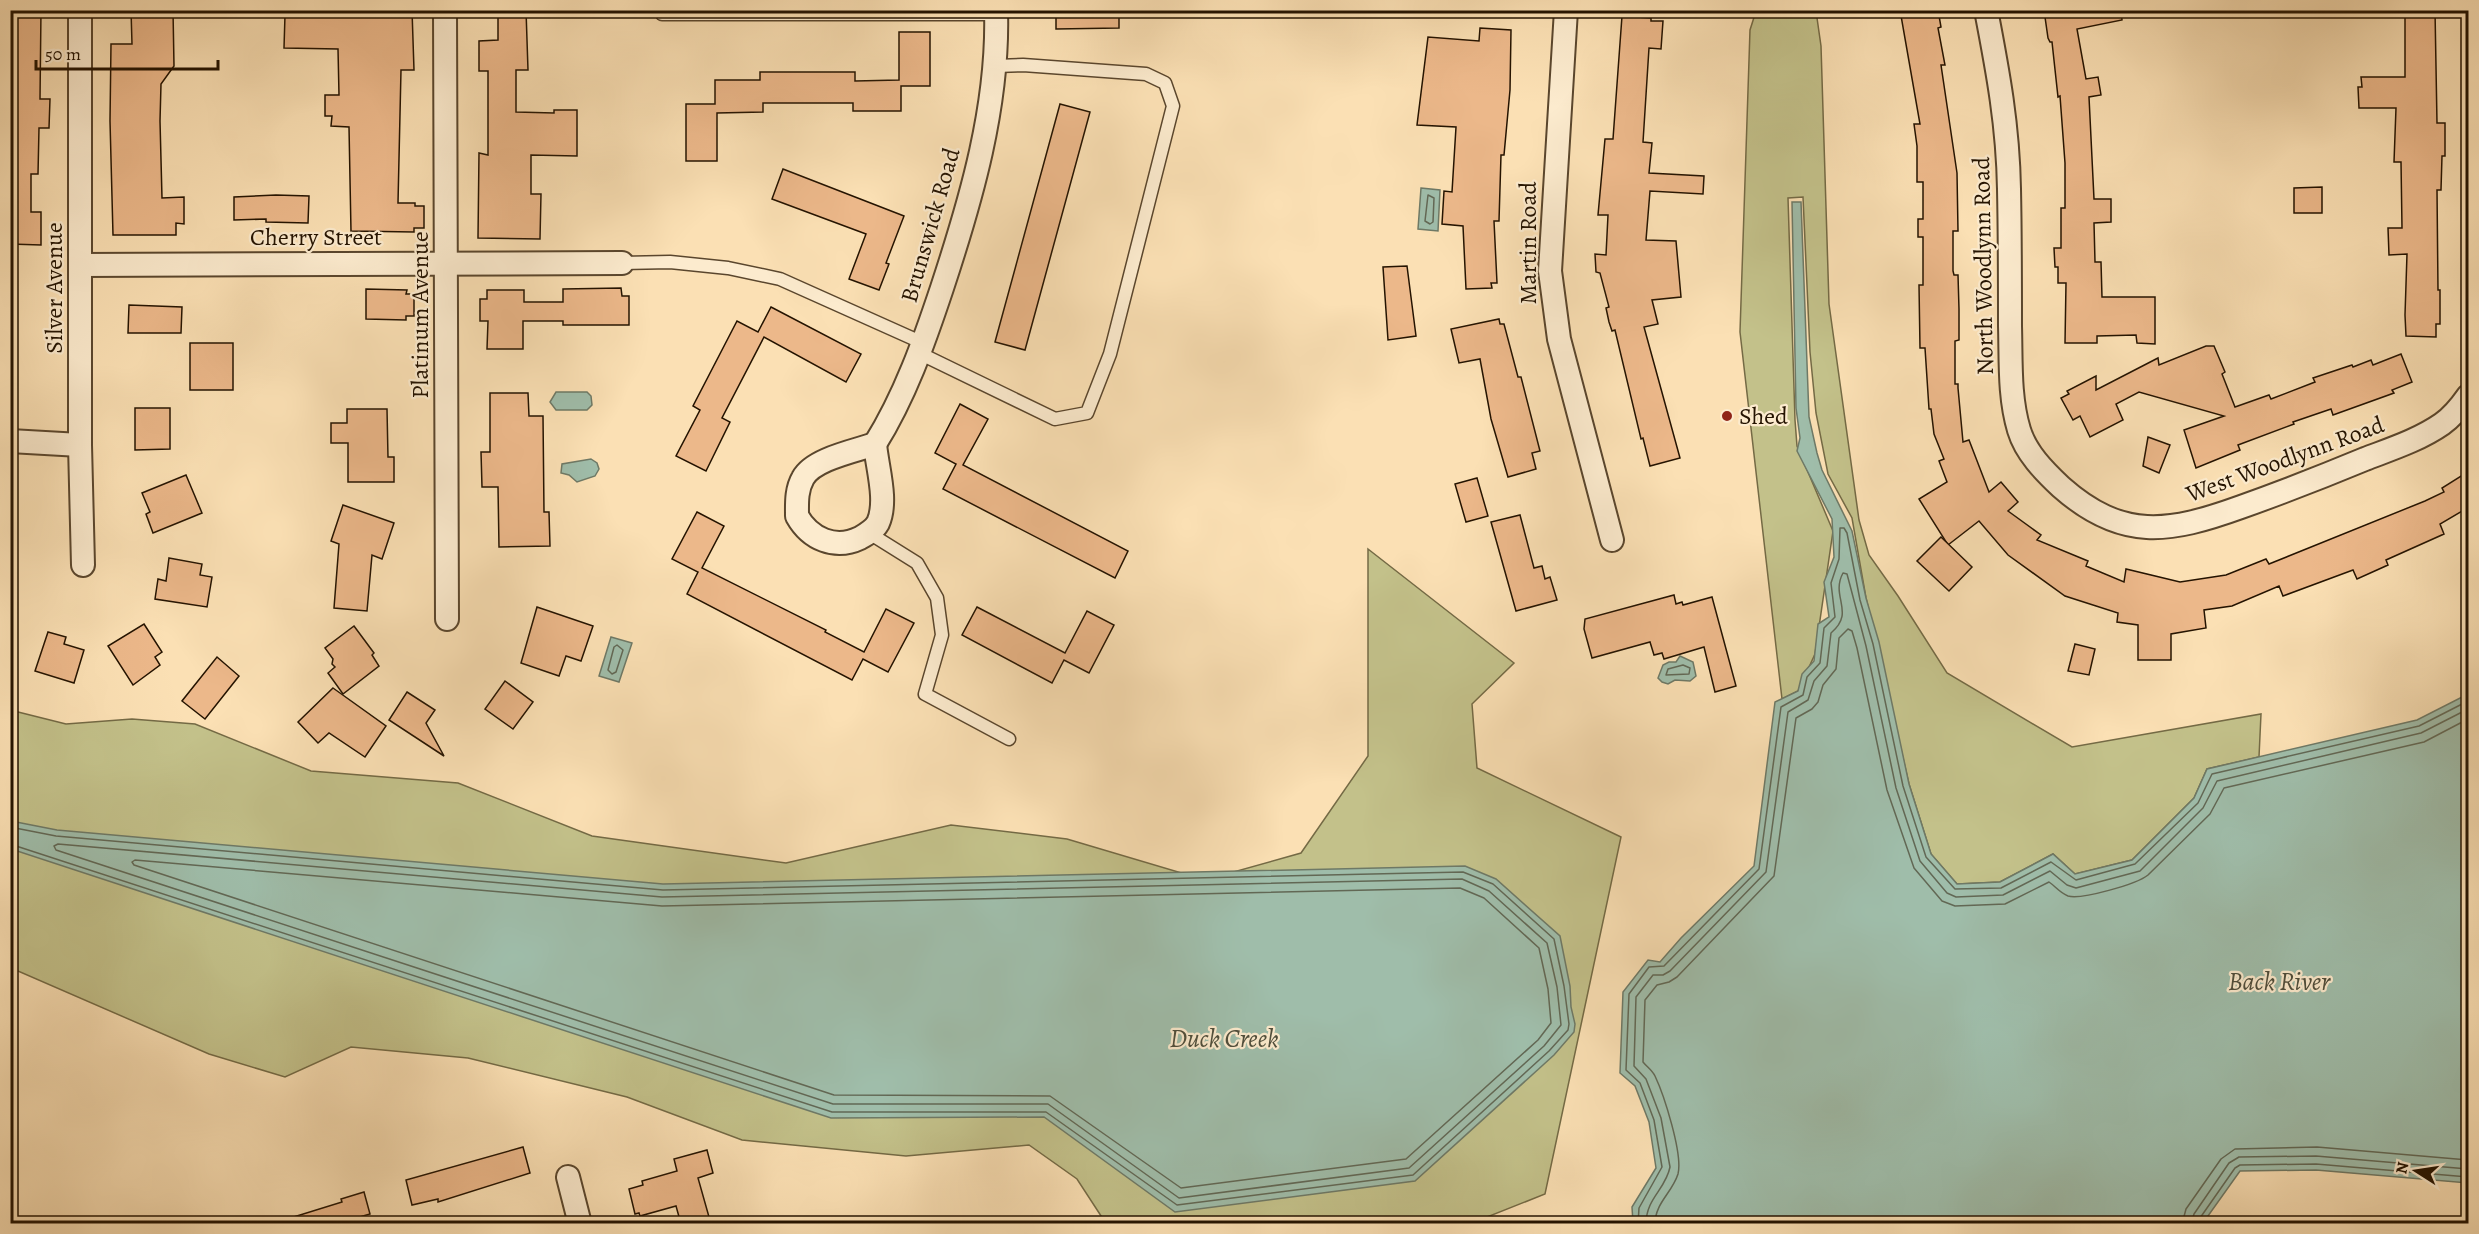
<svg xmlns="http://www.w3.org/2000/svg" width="2479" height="1234" font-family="Alegreya,serif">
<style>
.green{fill:#c3c18a;stroke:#746a45;stroke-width:1.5}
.water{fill:#9fbdaa;stroke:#6e7966;stroke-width:1.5}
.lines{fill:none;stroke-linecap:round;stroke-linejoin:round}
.shore{stroke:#626855;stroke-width:1.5}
.building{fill:#ecb88a;stroke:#241300;stroke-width:1.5}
.lane-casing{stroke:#5a462d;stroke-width:15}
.street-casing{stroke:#5a462d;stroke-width:26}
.lane{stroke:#fcebce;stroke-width:12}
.street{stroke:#fcebce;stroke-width:22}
.poi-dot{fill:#8f2418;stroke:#fcebce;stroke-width:2}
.labels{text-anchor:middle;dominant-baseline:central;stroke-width:4.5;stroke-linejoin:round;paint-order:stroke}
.street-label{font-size:24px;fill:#241300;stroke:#fcebce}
.poi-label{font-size:24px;fill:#241300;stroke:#fcebce;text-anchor:start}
.water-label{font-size:26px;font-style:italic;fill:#4f4e3c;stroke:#fcebce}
</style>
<rect width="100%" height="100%" fill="#fbe0b4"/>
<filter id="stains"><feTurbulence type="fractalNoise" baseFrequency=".00333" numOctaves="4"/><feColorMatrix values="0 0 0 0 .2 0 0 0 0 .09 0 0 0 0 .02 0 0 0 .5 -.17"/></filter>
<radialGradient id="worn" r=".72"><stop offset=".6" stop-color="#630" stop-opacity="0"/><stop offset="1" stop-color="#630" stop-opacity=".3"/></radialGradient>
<g class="green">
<path d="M1756,11h60l5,35 8,258 30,216 10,35 29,41 49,77 125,74 189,-33 -2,43 -52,12 -13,29 -62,62 -57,14 -22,-20 -53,28 -43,2 -26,-30 -22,-70 -43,-186 -14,-80 -24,-44 -12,-61 -6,-61 -7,-155 -15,1 7,222 2,26 36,85 -18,123 -17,37 -16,8 -42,-367 10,-302z"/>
<path d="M1368,549l146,114 -42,41 5,64 144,69 -76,357 -73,29h-363l-4,-1 -28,-43 -48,-34 -123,11 -164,-16 -115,-43 -159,-39 -117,-11 -66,30 -76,-23 -198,-86 -1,-258 56,14 66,-5 63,5 116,47 147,12 134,53 194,27 165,-38 116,14 138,41 96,-27 67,-97z"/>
</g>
<g class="water">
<path d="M1421,188l19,2 -2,41 -20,-2z"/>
<path d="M1792,202h9l8,215 8,36 5,17 30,61 14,67 13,44 30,142 22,70 26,30 43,-2 53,-28 22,20 57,-14 62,-62 13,-29 210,-49 51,-26v489l-152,-13 -76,1 -37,52h-570l-1,-16 24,-39 -7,-46 -14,-36 -15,-13 3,-81 25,-32 12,2 21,-24 73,-72 21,-164 23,-11 4,-17 12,-13 4,-37 11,-7 -5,-35 10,-25 -2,-38 -35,-68 3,-13 -4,-30z"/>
<path d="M556,392h31l4,4 1,9 -5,5h-31l-6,-8z"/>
<path d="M591,459l6,4 2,6 -4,7 -18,6 -8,-7 -8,-2 1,-9z"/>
<path d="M611,637l21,6 -13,39 -20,-6z"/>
<path d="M1680,656l13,6 3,14 -6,5 -15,-1 -7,4 -6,-2 -4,-4 5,-13 6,-3h7z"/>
<path d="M11,821l46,9 606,54 802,-18 31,13 64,57 10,50 1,21 4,17 -1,8 -20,23 -139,126 -240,31 -131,-95 -213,1 -820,-269z"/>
</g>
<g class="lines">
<g class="shore">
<path d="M1428,195l6,3 -1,24 -3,2 -5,-3z"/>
<path d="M617,645l6,5 -7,22 -4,2 -4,-4 6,-23z"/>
<path d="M1683,665l7,3 -1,6 -23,1 2,-6z"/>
<path d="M10,827l46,9 607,54 800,-18 30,12 61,55 10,47 5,38 -1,6 -19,21 -136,124 -236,30 -131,-93h-214l-822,-268"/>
<path d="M58,844l604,53 800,-18 27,12 58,52 10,44 4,38 -17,21 -135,122 -230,30 -131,-94h-215l-777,-254 -2,-4z"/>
<path d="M135,860l527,46 798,-18 24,10 55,50 9,41 3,34 -13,17 -132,119 -225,29 -131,-92 -216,-1 -700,-230 -2,-3z"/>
<path d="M1638,1224l1,-16 23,-41 -8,-47 -14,-37 -14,-13 3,-76 20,-27 15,-1 95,-97 22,-162 22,-12 4,-18 13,-14 4,-35 11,-11 -4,-34 8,-24 1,-31h4l3,5 13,67 13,44 30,142 23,71 29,32 46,-1 50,-26 25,18 59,-16 63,-61 14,-29 207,-48 49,-25"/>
<path d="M1646,1224c0,-26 20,-35 24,-57l-9,-49 -15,-39 -12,-13 2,-69 17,-22h10l7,-4 96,-99 22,-160 20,-12 6,-19 13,-15 4,-33c25,-21 -1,-36 12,-60l4,1 19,72 30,142 24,73 27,32 9,4 47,-2 47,-24 17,14 9,3 64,-17 63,-63 14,-27 204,-48 47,-24"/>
<path d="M1655,1224c0,-21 17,-31 23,-50 5,-20 -14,-79 -23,-98 -3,-6 -8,-9 -12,-14l2,-62 12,-15 12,-3 8,-5 97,-101 22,-158 16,-9 6,-7 5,-17 13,-16 3,-31 9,-9 4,2 5,17 30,142 27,78 28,33 13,5 50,-2 44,-22c6,4 11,11 19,14 13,4 69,-12 80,-21l62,-61 14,-26 200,-46 44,-23"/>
<path d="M2182,1224l4,-15 35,-50 14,-10 82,-2 151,13"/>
<path d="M2191,1224l3,-10 35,-51 10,-6 77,-1 152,13"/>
<path d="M2199,1224l1,-6 35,-50 5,-3 76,-1 152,13"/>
</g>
</g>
<g class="building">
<path d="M10,10h31l-1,89h10l-1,29h-10l-1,46h-7v38h10v33l-31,-1z"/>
<path d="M131,10h42l1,56 -13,18 -1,37 2,77 22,-1v27l-8,-1v12h-63l-3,-114 1,-77h21z"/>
<path d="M294,10h118l2,60h-13l-3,133h17v3h9v22h-10v4l-63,-1 -2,-104 -18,-1 1,-10h-7v-21h14l-1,-46 -54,-1 1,-33h9z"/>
<path d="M498,10h28l2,60h-12v42l38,1v-3h23v46l-46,-1v39h10l-1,45 -62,-1 1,-85 9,2v-84h-9v-30l19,-1z"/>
<path d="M1056,10h63v18l-63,1z"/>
<path d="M1900,10h38l3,17 -3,1 7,37h-4l16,108 1,58h-5v40l1,4h4l1,34v31l-4,1v43h3v4l5,54 6,-2 20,52 12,-10 17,20 -10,9 33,24 -4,5 51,21 -2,5 38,16 2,-13 54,13 46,-7 40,-16 3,5 156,-63 19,-9 -2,-4 27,-17v36l-29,17 4,10 -58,26 2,5 -31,14 -4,-9 -70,26 -4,-10 -47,20 -28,4 2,18 -35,6v26h-33v-35l-21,-3 1,-9 -53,-17 -57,-41 -29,-34 -31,24 -29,-46 28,-17 -8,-21 5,-2 -10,-25 -3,-25h-2l-4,-61h-5l-1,-63h4v-48h-5v-18h5v-37h-6v-36l-3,-22h6z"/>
<path d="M2044,10h77l1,10 -45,9 9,50 12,-2 3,18 -12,2 5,102h17v23l-17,1 1,39h6l1,35h53v47l-18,-1 -1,-8 -39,1v7h-32l1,-60h-8v-16h-3l-1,-19h7v-40h4v-45l-5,-67 -2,1 -6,-55h-2l-2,-4z"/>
<path d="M2405,10h30l2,113h8v33h-3l-1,34h-4l1,100h2v34h-4v13l-30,-1 -1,-21 2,-61 -18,1 -1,-27h14l-1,-66h-7l2,-54h-37l-1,-21h4l-1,-10h44z"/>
<path d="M1622,16l29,2v3h12l-2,28 -12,-1 -6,94 9,1 -3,30 55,3 -1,18 -53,-3 -4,49 30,1 5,56 -29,3 6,24 -14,3 36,131 -30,8 -7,-28 -2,1 -26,-109 -3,1 -3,-9 -3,-14 3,-1 -9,-34 -4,-1 -1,-18 11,1 2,-40h-10l7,-76h8z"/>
<path d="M1480,28l31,2 -1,60 -6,65h-3l-2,66h-5l3,62h-6l1,5 -26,1 -3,-63 -21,-2 2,-33 8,1 4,-65 -39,-2 11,-88 51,4z"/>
<path d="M899,32h31v54h-29v25h-48v-8h-90v9l-46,1v48h-31v-57h29v-24h45v-8h95v9l44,-1z"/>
<path d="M1060,104l30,8 -65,238 -30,-8z"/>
<path d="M783,169l121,47 -18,47 3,1 -10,26 -30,-11 17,-45 -94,-35z"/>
<path d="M2322,187v26h-28v-25z"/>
<path d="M276,195l33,1 -1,27 -42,-1v-3l-32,1v-23z"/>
<path d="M1407,266l9,70 -28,4 -5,-73z"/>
<path d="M621,288l1,8h7v29h-66v-4h-40v28h-36l1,-28h-8v-22h7v-9h37v12h39v-13z"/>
<path d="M366,289l41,1 -1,4h8v22h-8v4l-40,-1z"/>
<path d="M129,305l53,2 -1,26h-53z"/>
<path d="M771,307l90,47 -15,28 -82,-45 -42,81 8,4 -24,49 -30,-15 24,-46 -7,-4 44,-85 21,11z"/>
<path d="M1499,319l1,5h4l14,53h3l19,74 -8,2 4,16 -28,8 -17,-58 -11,-60 -21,4 -8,-34z"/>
<rect x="190" y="343" width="43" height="47"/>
<path d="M2206,346h8l11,26 -3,2 13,33 34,-12 2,4 44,-17 -2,-4 39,-13 1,2 18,-7 2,5 28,-11 11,28 -20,8 2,3 -61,22 -2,-6 -38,13 1,2 -56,21 2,5 -44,18 -12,-38 40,-14 -85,-24 -23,12 7,16 -33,17 -10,-21 -7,4 -12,-22 8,-4 -2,-3 29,-15v14l62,-32 1,7z"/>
<path d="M490,393h38l1,23h14l1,96h5l1,34 -51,1 -1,-60h-16l-1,-35h9z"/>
<path d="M960,404l28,15 -25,46 165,86 -13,27 -172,-89 13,-25 -21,-11z"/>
<path d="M135,408h35v41l-35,1z"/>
<path d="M347,409h40l1,48h6v25h-46v-39h-17v-20h16z"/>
<path d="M2148,437l22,8 -11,28 -16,-7z"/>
<path d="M186,475l16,38 -49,20 -7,-19 4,-2 -8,-19z"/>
<path d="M1477,478l11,38 -22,6 -11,-38z"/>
<path d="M343,505l51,18 -12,36 -10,-4 -5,56 -33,-3 5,-64 -8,-3z"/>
<path d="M697,512l27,14 -22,42 124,62 -1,2 39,20 22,-43 28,14 -26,49 -25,-13 -11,21 -165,-86 11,-22 -26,-13z"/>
<path d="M1520,515l14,53 8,-2 3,13 5,-2 7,23 -41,11 -25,-89z"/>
<path d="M1941,537l31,30 -23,24 -32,-30z"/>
<path d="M169,558l33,6 -2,11 12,2 -5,30 -52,-8 3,-20 8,2z"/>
<path d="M1674,595l2,9 6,-2 1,3 29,-8 24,89 -21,6 -11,-45 -40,12 -2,-6 -8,2 -4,-13 -58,16 -8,-29 1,-10z"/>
<path d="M537,607l56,19 -12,35 -15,-5 -7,20 -38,-13z"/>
<path d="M977,607l88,46 22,-42 27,14 -25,48 -25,-13 -12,23 -90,-48z"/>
<path d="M144,624l18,28 -7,5 5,8 -27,20 -25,-39z"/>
<path d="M354,626l20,27 -2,2 7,11 -36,28 -15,-21 7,-6 -3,-3 1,-5 -8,-11z"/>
<path d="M48,632l18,5 -2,7 20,6 -10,33 -39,-12z"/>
<path d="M2075,644l20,5 -6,26 -21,-4z"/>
<path d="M217,657l22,19 -34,43 -23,-18z"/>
<path d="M505,681l28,21 -20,27 -28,-20z"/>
<path d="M333,688l53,38 -21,31 -36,-24 -11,10 -20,-21z"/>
<path d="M407,692l28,18 -9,13 18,33 -55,-36z"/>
<path d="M523,1147l7,26 -92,29v-3l-26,6 -6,-25z"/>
<path d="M707,1150l6,23 -15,5 13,46h-30l-5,-18 -36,10 -1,-3 -4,1 -6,-25 14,-4 -1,-4 35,-10 -3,-12z"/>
<path d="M364,1192l6,22 -35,10h-47l-1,-5 55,-17 -1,-3z"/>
</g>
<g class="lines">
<defs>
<g id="lane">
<path d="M662,14h334"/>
<path d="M622,263l48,-1 58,6 52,11 143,64"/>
<path d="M919,353l136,66 32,-6 23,-59 63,-248 -8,-23 -19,-9 -123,-9 -27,1"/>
<path d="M869,533l48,30 20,35 5,37 -17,59 84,45"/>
</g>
<g id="street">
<path d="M80,10v435l3,120"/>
<path d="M445,10l2,609"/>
<path d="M1566,10l-16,261 9,68 53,201"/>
<path d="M1986,10c12,62 22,116 23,179 1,46 1,92 1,137 1,35 -1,71 9,104 7,23 25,41 42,57 61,54 108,46 180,20 42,-15 83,-31 124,-48 26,-10 54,-19 77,-35 10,-7 19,-18 26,-28"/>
<path d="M81,265l541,-2"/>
<path d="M10,441l70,4"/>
<path d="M875,444c30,-48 49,-102 67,-156 29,-88 57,-183 54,-278"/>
<path d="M875,444c2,23 13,57 3,79 -4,7 -11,11 -18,15 -25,12 -50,1 -63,-22 0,-12 -1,-26 6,-38 10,-19 52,-27 72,-34z"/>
<path d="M568,1177l12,47"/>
</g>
</defs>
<use href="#lane" class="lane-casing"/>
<use href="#street" class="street-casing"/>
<use href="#lane" class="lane"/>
<use href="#street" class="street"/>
</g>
<circle class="poi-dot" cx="1727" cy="416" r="6"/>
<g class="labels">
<g class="street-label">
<text transform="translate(930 225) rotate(-74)">Brunswick Road</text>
<text x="316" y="237">Cherry Street</text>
<text transform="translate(1528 243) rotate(-90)">Martin Road</text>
<text transform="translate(1983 266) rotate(-91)">North Woodlynn Road</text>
<text transform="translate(54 288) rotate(-90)">Silver Avenue</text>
<text transform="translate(420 315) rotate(-90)">Platinum Avenue</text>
<text transform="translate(2285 459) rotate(-20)">West Woodlynn Road</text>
</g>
<g class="poi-label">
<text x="1739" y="416">Shed</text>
</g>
<g class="water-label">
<text x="2279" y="981">Back River</text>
<text x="1224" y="1038">Duck Creek</text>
</g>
</g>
<rect width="2479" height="1234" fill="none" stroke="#fbe0b4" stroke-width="36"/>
<rect x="12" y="12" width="2455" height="1210" fill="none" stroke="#241300" stroke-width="3"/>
<rect x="18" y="18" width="2443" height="1198" fill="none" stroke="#241300" stroke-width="1.5"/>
<g transform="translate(2416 1171) rotate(282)" stroke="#fcebce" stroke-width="4.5" paint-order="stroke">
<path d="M0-4.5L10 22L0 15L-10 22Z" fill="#241300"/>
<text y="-9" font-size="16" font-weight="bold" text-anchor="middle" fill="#241300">N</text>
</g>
<path d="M36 60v9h182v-9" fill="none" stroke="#241300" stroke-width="3"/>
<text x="45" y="60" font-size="18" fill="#241300" stroke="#fcebce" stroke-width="4.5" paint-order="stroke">50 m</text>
<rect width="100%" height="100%" filter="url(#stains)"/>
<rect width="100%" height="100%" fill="url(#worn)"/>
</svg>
